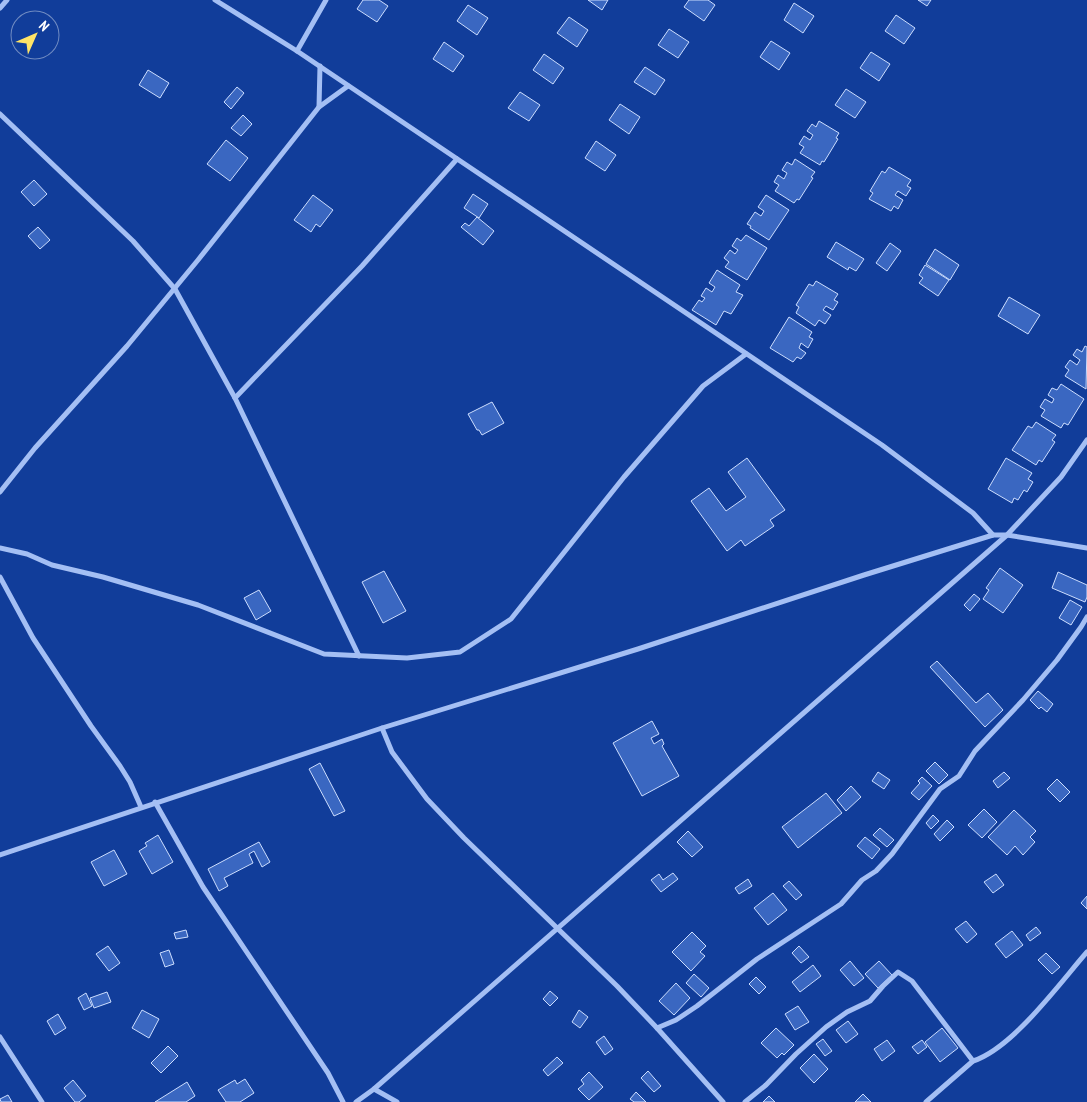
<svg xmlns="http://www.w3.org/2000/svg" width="1087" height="1102" font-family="'PT Sans Narrow',sans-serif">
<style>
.building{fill:#3a67c1;stroke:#ccddfe}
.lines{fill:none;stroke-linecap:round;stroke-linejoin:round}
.minor{stroke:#a4bff4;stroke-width:5}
</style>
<rect width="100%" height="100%" fill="#113d9a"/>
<g class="building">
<path d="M363,0h16l9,6 -11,16 -20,-13z"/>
<path d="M588,0h20l-6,10z"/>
<path d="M689,0h19l7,5 -11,16 -20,-14z"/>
<path d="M918,0h13l-4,6z"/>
<path d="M794,3l20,13 -11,17 -19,-13z"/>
<path d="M468,5l20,13 -11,17 -20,-14z"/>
<path d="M896,15l19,13 -11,16 -19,-13z"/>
<path d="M569,17l19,13 -11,17 -20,-14z"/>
<path d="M669,29l20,13 -11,16 -20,-13z"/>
<path d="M771,41l19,12 -11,17 -19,-13z"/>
<path d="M444,42l20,14 -11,16 -20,-13z"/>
<path d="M871,52l19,12 -11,17 -19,-13z"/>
<path d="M544,54l20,14 -11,16 -20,-14z"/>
<path d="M645,67l20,13 -10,15 -21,-13z"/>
<path d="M148,70l21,13 -9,15 -21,-13z"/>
<path d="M237,87l7,6 -13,16 -7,-7z"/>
<path d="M846,89l20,13 -11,16 -20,-13z"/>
<path d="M520,92l20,13 -11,16 -21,-13z"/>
<path d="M620,104l20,13 -11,17 -20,-14z"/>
<path d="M243,115l9,9 -11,12 -10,-8z"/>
<path d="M819,121l20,12 -3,5 2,1 -14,23 -2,-1 -2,4 -20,-12 4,-6 -5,-3 5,-8 6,4 3,-5 -6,-4 5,-7 4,3z"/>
<path d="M226,140l22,18 -18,23 -23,-17z"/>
<path d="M596,141l20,14 -11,16 -20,-13z"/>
<path d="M795,159l20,13 -4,5 2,1 -14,22 -2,-1 -3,4 -19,-12 4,-6 -5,-3 4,-7 6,4 3,-6 -5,-3 5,-8 5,3z"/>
<path d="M889,167l22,13 -4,6 4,2 -5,8 -8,-5 -3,4 8,5 -5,9 -4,-3 -3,5 -22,-12 4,-6 -3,-2 12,-20 3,2z"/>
<path d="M34,180l13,14 -13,12 -13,-14z"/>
<path d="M473,194l15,10 -9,14 -15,-10z"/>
<path d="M313,195l20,15 -13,17 -4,-3 -5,8 -17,-12z"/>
<path d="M766,195l23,15 -20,30 -19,-12 1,-2 -4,-2 8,-12 6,4 3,-5 -6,-4z"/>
<path d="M477,217l17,14 -11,14 -22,-18 4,-4 4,3z"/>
<path d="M38,227l12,13 -10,9 -12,-13z"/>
<path d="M746,235l21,13 -20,32 -22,-13 4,-5 -5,-4 6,-8 5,4 3,-4 -6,-4 5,-8 4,3z"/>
<path d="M836,242l28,17 -8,12 -7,-4 -1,3 -21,-13z"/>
<path d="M890,243l11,8 -14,20 -11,-8z"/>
<path d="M935,249l24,16 -9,15 -24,-16z"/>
<path d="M925,265l24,15 -11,16 -19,-13 4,-5 -4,-3z"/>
<path d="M717,270l23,15 -4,7 7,3 -12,19 -7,-3 -8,14 -24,-15 7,-10 3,2 3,-4 -4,-2 5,-8 6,4 3,-5 -6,-4z"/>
<path d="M816,281l22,13 -4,6 4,2 -5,8 -7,-4 -3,4 8,5 -6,9 -6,-4 -4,6 -19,-13 3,-6 -3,-2 13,-21 4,2z"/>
<path d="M1009,297l31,18 -12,19 -30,-18z"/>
<path d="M789,317l23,15 -3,5 4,2 -5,9 -7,-5 -2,5 7,5 -5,6 -4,-2 -4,5 -23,-14z"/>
<path d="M1085,346l2,1 -1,42 -21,-13 4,-6 -4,-3 5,-7 7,5 3,-5 -7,-5 4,-6 5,3z"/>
<path d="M1061,384l23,15 -16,26 -4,-2 -3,5 -20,-12 4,-6 -5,-3 5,-8 7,4 2,-4 -6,-4 4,-7 5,2z"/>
<path d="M492,402l12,21 -22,12 -3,-5h-2l-9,-16z"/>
<path d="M1036,422l20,13 -4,5 3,2 -13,20 -3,-2 -3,5 -24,-15 16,-24 4,2z"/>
<path d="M747,458l38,52 -15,10 4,6 -29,20 -4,-6 -14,11 -36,-50 18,-13 17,23 20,-14 -18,-25z"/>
<path d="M1006,458l26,15 -4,6 5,3 -6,10 -3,-2 -6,10 -4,-2 -2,5 -24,-14z"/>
<path d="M1000,568l23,17 -20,28 -20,-14 6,-9 -3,-2z"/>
<path d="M384,571l22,40 -23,12 -21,-41z"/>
<path d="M1058,572l29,13v12l-2,5 -33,-14z"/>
<path d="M259,590l12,21 -15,9 -12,-22z"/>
<path d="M974,594l6,5 -10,12 -6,-6z"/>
<path d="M1070,600l12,7 -11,18 -12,-7z"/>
<path d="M937,661l39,42 12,-10 15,17 -18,17 -55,-60z"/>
<path d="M1038,691l15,13 -6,8 -6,-5 -2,2 -9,-9z"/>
<path d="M652,721l7,13 -8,4 3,6 8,-5 2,5 -2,2 17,30 -37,20 -29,-53z"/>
<path d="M935,762l13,13 -9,9 -13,-13z"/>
<path d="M320,763l25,48 -11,5 -25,-47z"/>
<path d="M878,772l12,8 -6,9 -12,-8z"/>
<path d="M1004,772l6,6 -12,10 -5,-7z"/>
<path d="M922,777l10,9 -13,14 -8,-7 9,-10 -2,-2z"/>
<path d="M1057,779l13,13 -10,10 -13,-13z"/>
<path d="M851,786l10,11 -15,14 -9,-11z"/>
<path d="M826,793l16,20 -44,35 -16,-21z"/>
<path d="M984,809l13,13 -15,16 -14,-13z"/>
<path d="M1014,810l22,21 -6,6 5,5 -12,13 -8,-9 -8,9 -19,-18z"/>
<path d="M933,815l6,6 -8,8 -5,-6z"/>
<path d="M947,820l7,7 -14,14 -6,-7z"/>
<path d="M880,828l14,12 -7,7 -14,-12z"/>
<path d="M688,831l15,16 -11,10 -15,-15z"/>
<path d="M158,835l15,27 -21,12 -13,-23 8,-5 -2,-3z"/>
<path d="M865,837l15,12 -8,10 -15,-13z"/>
<path d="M259,842l11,20 -8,5 -8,-16 -5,3 4,9 -29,15 4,8 -9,5 -11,-22z"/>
<path d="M114,850l13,24 -23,12 -13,-24z"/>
<path d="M673,873l5,6 -17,13 -10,-12 8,-6 4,6z"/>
<path d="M996,874l8,11 -11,8 -9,-11z"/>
<path d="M748,879l4,7 -13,8 -4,-6z"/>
<path d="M789,881l13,14 -6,5 -13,-14z"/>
<path d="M773,893l14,17 -19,15 -14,-17z"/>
<path d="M1087,896v13l-6,-6z"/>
<path d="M966,921l11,13 -10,9 -12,-14z"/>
<path d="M1036,927l5,6 -11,8 -4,-6z"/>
<path d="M186,930l2,7 -12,2 -2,-6z"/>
<path d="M1012,931l11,14 -17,13 -11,-14z"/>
<path d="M692,932l14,14 -6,6 5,4 -14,15 -19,-19z"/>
<path d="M108,946l12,17 -11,8 -13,-17z"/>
<path d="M799,946l10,11 -8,6 -9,-10z"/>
<path d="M169,950l5,14 -9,3 -5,-14z"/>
<path d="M1046,953l14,14 -8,7 -14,-14z"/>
<path d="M850,961l14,17 -10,8 -14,-16z"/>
<path d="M879,961l13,14 -14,13 -13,-14z"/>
<path d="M813,965l8,11 -21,16 -8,-10z"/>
<path d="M694,974l15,14 -8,9 -15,-14z"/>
<path d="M756,977l10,10 -7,7 -10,-10z"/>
<path d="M676,983l14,15 -16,17 -15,-14z"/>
<path d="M550,991l8,7 -8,8 -7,-7z"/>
<path d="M107,992l4,10 -17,6 -4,-10z"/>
<path d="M86,993l6,13 -8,4 -6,-12z"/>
<path d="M798,1006l11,16 -14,8 -10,-16z"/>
<path d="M142,1010l17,9 -10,19 -17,-10z"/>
<path d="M579,1010l9,7 -8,11 -8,-6z"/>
<path d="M58,1014l8,14 -11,7 -8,-14z"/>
<path d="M848,1021l10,13 -12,9 -10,-13z"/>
<path d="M776,1028l18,17 -10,10 -2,-2 -5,5 -16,-15z"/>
<path d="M942,1028l16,20 -18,14 -15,-20z"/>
<path d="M604,1036l9,13 -8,6 -9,-13z"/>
<path d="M823,1039l9,12 -7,5 -9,-12z"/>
<path d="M887,1040l8,11 -13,10 -8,-12z"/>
<path d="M922,1040l5,7 -9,7 -6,-7z"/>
<path d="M168,1046l10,10 -17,17 -10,-10z"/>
<path d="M814,1054l14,15 -14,14 -14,-15z"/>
<path d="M557,1057l6,6 -15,13 -5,-6z"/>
<path d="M648,1071l13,15 -7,6 -13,-14z"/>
<path d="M589,1072l14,15 -14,13 -11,-11 6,-5 -3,-4z"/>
<path d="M245,1079l9,14 -14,9h-14l-8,-12 17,-10 2,4z"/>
<path d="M73,1080l13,16 -7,6h-4l-11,-14z"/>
<path d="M187,1082l8,14 -9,6h-31z"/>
<path d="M636,1092l10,10h-12l-4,-3z"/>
<path d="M863,1094l8,8h-16z"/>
<path d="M8,1095l4,7h-11l-1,-3z"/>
<path d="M769,1096l6,6h-12z"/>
</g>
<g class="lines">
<g class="minor">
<path d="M215,0l82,51 585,394 91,68 20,22"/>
<path d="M0,8l7,-8"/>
<path d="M297,51l29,-51"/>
<path d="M319,107l1,-41"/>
<path d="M0,114l133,127 42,48 60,109 124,258"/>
<path d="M235,398l127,-132 95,-107"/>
<path d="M0,492l35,-44 92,-102 71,-86 121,-153 29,-21"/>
<path d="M0,548l27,6 25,11 51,12 95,28 126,49 83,4 53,-6 51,-33 113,-142 79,-91 43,-32"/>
<path d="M0,577l33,61 58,88 29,40 10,16 11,25"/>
<path d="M382,728l10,24 35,47 37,39 153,148 40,42 66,74"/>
<path d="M155,802l48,85 125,186 15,29"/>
<path d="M0,855l382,-127 256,-79 226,-74 129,-40h14l80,13"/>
<path d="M657,1028l19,-8 21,-14 60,-47 84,-55 21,-24 14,-9 16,-17 48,-65 19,-13 16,-25 48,-51 34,-40 24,-33 6,-10"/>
<path d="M0,1037l42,65"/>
<path d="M374,1089l23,13"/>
<path d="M356,1102l18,-13 633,-554 54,-58 26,-37"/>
<path d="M745,1102l21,-17 30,-31 30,-27 21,-15 23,-11 13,-15 15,-14 14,9 61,80"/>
<path d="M926,1102l47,-41c40,-13 86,-77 114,-109"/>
</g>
</g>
<g transform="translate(35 35) rotate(45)"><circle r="24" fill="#113d9a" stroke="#708bc2"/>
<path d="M0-4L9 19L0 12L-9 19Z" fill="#ffe467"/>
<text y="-8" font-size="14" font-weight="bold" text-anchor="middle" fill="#ffffff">N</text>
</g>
</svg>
